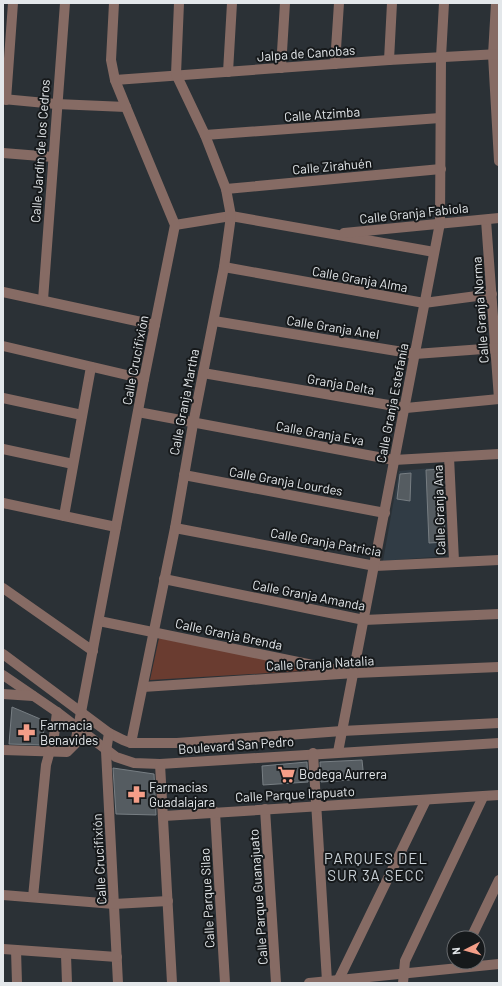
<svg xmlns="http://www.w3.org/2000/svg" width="502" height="986" font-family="Barlow,sans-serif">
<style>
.built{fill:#313c45}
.green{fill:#6a3c30}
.building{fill:#555c61;stroke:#777e83}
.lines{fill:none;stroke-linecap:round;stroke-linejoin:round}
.minor{stroke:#866b64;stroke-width:10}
.labels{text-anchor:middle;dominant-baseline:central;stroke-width:4;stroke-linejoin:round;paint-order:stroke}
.street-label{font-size:13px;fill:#e3e7ea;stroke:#16191b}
.poi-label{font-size:13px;fill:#e3e7ea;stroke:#16191b;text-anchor:start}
.quarter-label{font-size:15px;letter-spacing:1px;fill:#c9d1d7;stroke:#16191b}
</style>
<rect width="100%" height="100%" fill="#2b3136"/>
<path class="built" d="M442,467l4,89 -63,5 16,-90z"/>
<path class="green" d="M159,638l161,32 -170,10z"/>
<g class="building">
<path d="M441,469v44l3,-1 1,30 -16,1 -3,-73z"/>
<path d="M411,473l-1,28 -13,-2 3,-25z"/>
<path d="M12,707l33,14 -3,24 -33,-1z"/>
<path d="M362,760l2,19 -43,3 -1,-20z"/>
<path d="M307,762l1,20 -45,3 -1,-19z"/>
<path d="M113,768l41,6 2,41 -40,-1z"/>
</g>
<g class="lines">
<g class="minor">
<path d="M496,3l-3,52 6,106"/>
<path d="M389,60l3,-57"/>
<path d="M335,64l4,-61"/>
<path d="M281,68l4,-65"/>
<path d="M228,72l4,-69"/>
<path d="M115,80l274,-20 110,-6"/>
<path d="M3,99l53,5 70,3"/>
<path d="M6,100l7,-97"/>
<path d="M205,135l235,-17"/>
<path d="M3,153l50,4"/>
<path d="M226,189l215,-20"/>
<path d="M486,220l13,179"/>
<path d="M175,225l56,-9 203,36"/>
<path d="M344,233l155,-15"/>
<path d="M224,267l200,36 68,-9"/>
<path d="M3,292l152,33"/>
<path d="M43,300l22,-297"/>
<path d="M214,321l201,33 82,-6"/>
<path d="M3,346l141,33"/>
<path d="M203,373l203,35 93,-9"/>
<path d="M3,398l79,17"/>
<path d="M138,412l256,48 105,-6"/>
<path d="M3,449l70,15"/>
<path d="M449,457l5,104"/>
<path d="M184,475l201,38"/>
<path d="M3,503l113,24"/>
<path d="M64,516l27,-149"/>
<path d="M175,528l200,38 124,-6"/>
<path d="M164,579l200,41 135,-6"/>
<path d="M3,588l90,63"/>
<path d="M99,621l243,50"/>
<path d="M3,654l106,79 14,7 8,3h46l165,-12 157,-8"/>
<path d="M3,675l54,37 59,45 18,6 26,1 339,-21"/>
<path d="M143,687l212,-14 144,-6"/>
<path d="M3,694l30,2"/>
<path d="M109,733l-3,18 12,232"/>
<path d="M131,743l44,-215 18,-104 31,-157 7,-51 -5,-27 -21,-54 -29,-61 3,-71"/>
<path d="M3,750l64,2 8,-8 69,-365 31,-154 -49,-118 -11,-27 -4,-20 3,-57"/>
<path d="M338,752l102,-529 1,-166 3,-54"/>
<path d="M313,753l14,228"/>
<path d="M160,764l12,219"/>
<path d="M265,809l11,174"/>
<path d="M215,812l10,171"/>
<path d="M164,816l335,-21"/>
<path d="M3,895l111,9 54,-3"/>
<path d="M33,897l13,-132 8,-29 3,-24"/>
<path d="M471,938l28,-58"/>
<path d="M3,949l114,8"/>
<path d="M16,950l1,33"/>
<path d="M66,955l1,28"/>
<path d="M339,979l87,-179"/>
<path d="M309,983l190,-19"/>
<path d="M403,983l2,-22 78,-164"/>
</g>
</g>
<defs>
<symbol id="pharmacy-bare" viewBox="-9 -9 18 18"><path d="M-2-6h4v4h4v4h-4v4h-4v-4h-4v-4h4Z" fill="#f49e88" stroke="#16191b" stroke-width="2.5" paint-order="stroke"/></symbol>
<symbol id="supermarket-bare" viewBox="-9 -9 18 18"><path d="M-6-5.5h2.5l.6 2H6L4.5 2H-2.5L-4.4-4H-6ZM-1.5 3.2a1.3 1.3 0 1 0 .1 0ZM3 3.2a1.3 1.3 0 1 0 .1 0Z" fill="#f49e88" stroke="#16191b" stroke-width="2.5" paint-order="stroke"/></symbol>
</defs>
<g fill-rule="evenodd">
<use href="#pharmacy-bare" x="14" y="720" width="25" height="25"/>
<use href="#supermarket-bare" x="274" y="762" width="25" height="25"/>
<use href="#pharmacy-bare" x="124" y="782" width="25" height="25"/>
</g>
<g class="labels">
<g class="street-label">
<text transform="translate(306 53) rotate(-4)">Jalpa de Canobas</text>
<text transform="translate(322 114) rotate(-4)">Calle Atzimba</text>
<text transform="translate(40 151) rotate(-86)">Calle Jardín de los Cedros</text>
<text transform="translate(332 166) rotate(-5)">Calle Zirahuén</text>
<text transform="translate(414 213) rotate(-6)">Calle Granja Fabiola</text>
<text transform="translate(360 279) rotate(10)">Calle Granja Alma</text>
<text transform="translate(480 310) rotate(-94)">Calle Granja Norma</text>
<text transform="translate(333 327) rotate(9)">Calle Granja Anel</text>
<text transform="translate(135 360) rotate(-79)">Calle Crucifixión</text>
<text transform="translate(341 384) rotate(10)">Granja Delta</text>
<text transform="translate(184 402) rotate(-79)">Calle Granja Martha</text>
<text transform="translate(392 403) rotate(-79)">Calle Granja Estefanía</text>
<text transform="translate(320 433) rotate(10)">Calle Granja Eva</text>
<text transform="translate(286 481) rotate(10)">Calle Granja Lourdes</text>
<text transform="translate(439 510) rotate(-92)">Calle Granja Ana</text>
<text transform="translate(326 542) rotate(10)">Calle Granja Patricia</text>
<text transform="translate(309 595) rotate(11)">Calle Granja Amanda</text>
<text transform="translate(229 634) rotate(12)">Calle Granja Brenda</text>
<text transform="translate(320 663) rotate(-3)">Calle Granja Natalia</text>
<text transform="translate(236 745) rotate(-4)">Boulevard San Pedro</text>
<text transform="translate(295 794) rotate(-3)">Calle Parque Irapuato</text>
<text transform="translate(99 859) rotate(-93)">Calle Crucifixión</text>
<text transform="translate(258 897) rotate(-94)">Calle Parque Guanajuato</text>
<text transform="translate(207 898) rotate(-93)">Calle Parque Silao</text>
</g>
<g class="poi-label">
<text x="40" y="725">Farmacia<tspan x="40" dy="15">Benavides</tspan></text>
<text x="299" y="774">Bodega Aurrera</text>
<text x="149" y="787">Farmacias<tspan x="149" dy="15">Guadalajara</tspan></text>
</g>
<g class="quarter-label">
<text x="376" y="858">PARQUES DEL<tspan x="376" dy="17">SUR 3A SECC</tspan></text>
</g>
</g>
<rect width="502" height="986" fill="none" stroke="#e3e7ea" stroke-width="8"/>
<g transform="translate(466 950) rotate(264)"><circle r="19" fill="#16191b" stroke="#686b6e"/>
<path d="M0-3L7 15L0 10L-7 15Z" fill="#f49e88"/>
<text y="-6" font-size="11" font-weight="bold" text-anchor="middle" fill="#e3e7ea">N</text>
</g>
</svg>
